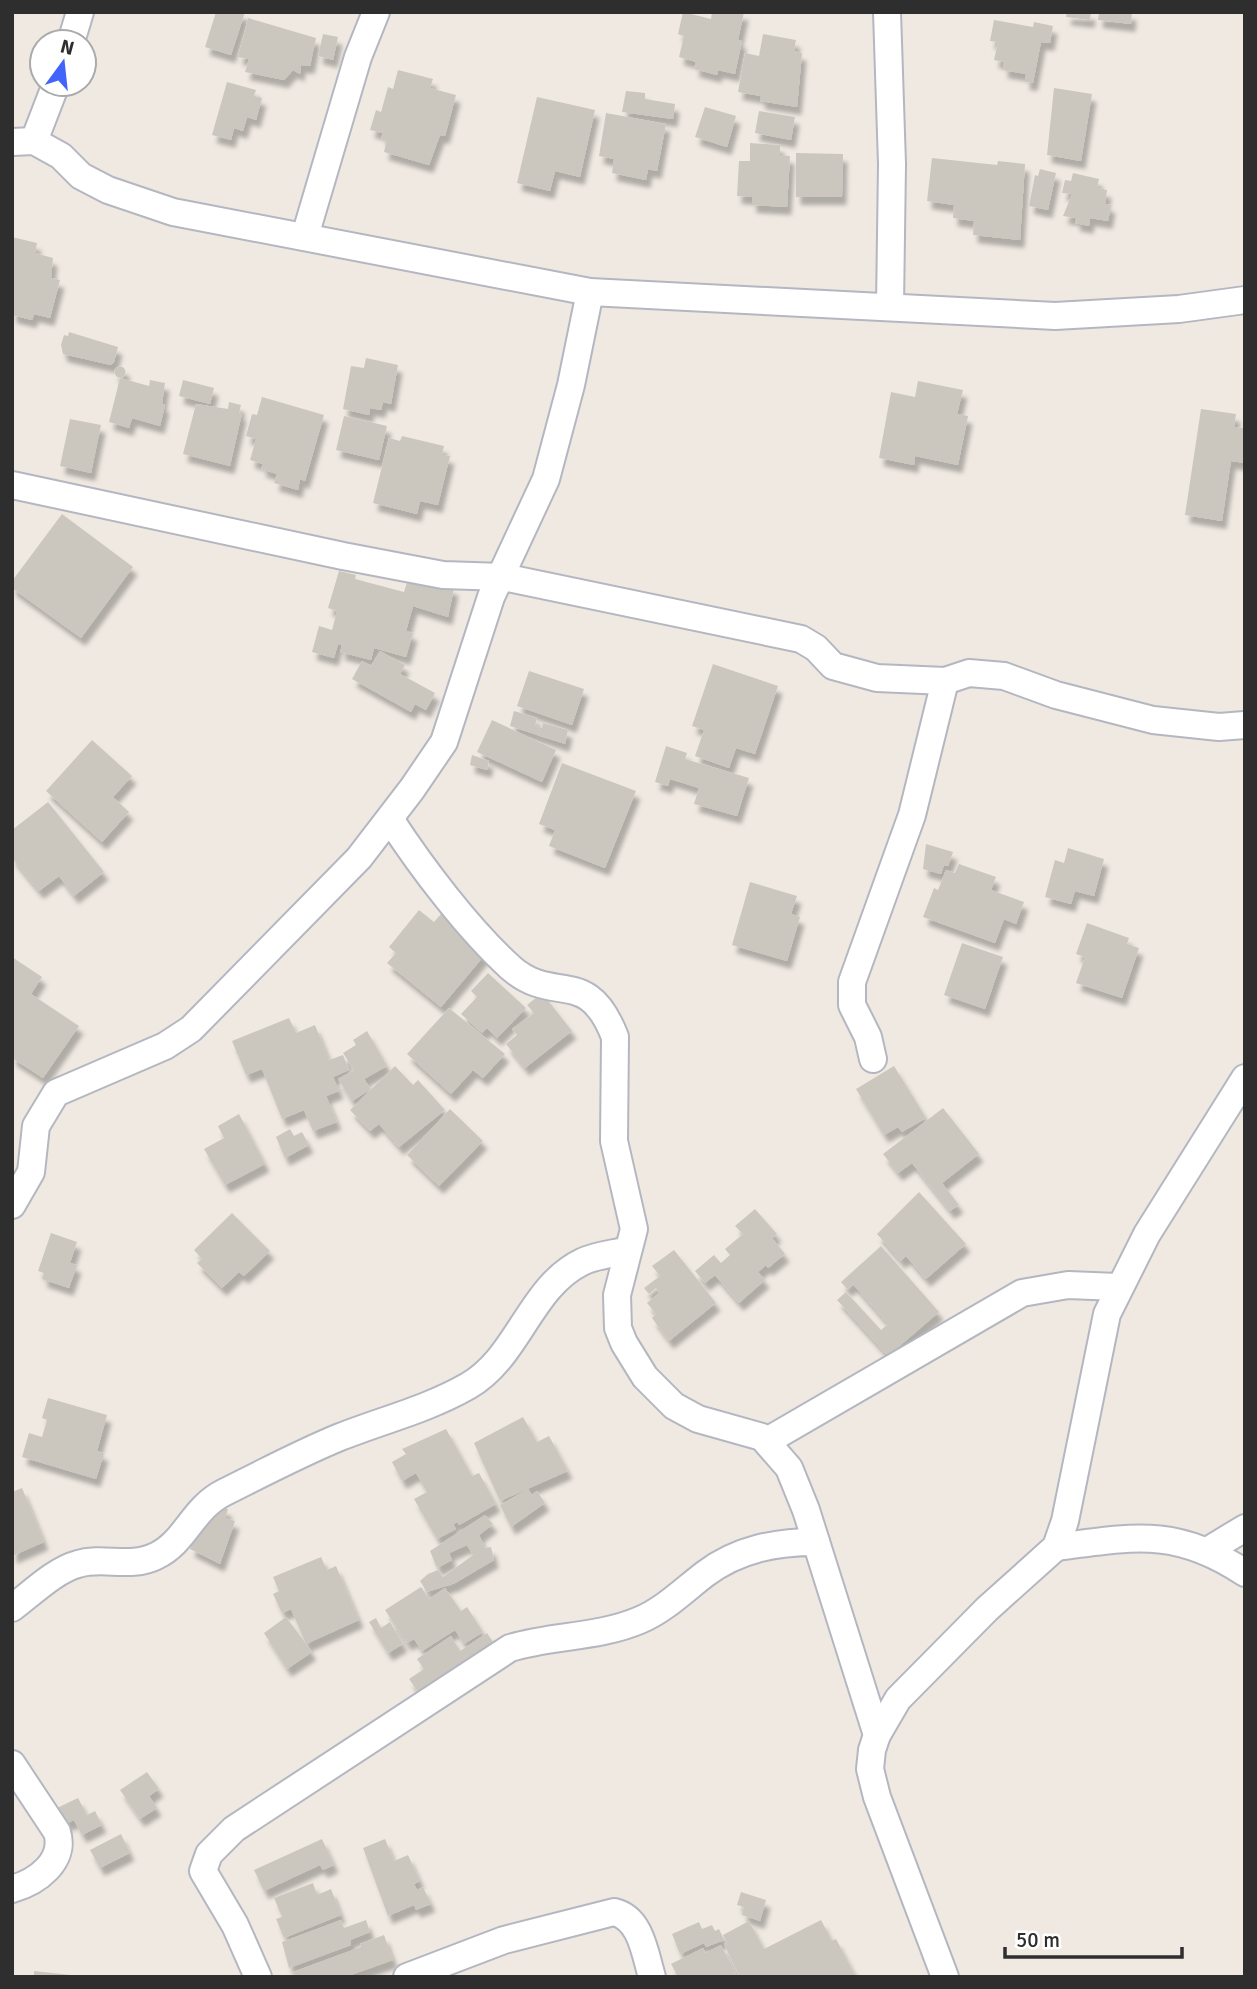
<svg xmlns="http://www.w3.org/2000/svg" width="1257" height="1989" font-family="Signika,sans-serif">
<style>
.building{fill:#cbc7bf;filter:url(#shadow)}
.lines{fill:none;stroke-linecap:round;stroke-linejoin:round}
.minor-casing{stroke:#b4b7c1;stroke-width:30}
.minor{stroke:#fff;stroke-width:26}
</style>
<defs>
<filter id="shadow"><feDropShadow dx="4.5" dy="8" stdDeviation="2" flood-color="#0004"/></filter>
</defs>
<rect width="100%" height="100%" fill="#efe9e1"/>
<g class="building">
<path d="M216,12h29l-14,43 -26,-8z"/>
<path d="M683,12l28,7 1,-7h32l-6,28 4,1 -7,33 -17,-4 -1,5 -23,-6 2,-7 -17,-5 5,-21 -6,-2z"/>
<path d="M1067,12h24l-1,8 -24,-3z"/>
<path d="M1099,12h33l-1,12 -33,-4z"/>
<path d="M248,18l68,20 -6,28 -9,-1 -1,9 -7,-4 -9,10 -39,-8 4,-13 -11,-2z"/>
<path d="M994,20l39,7 1,-5 19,4 -3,17 -9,-1 -8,41 -8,-1 1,-8 -23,-4 1,-8 -10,-2 4,-18 -8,-1z"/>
<path d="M323,34l15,3 -5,23 -15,-4z"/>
<path d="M763,34l33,6 -2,11 8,2 -5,54 -37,-6 1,-5 -23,-4 7,-39 14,3z"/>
<path d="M398,70l35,9 -3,9 26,7 -11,41 -5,-1 -11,30 -45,-13 3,-12 -6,-2 2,-5 -13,-3 6,-20 5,2 7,-25 5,2z"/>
<path d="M227,82l29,8 -2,6 8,2 -6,22 -9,-3 -4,14 -9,-3 -3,12 -19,-5z"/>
<path d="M1054,88l38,6 -11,67 -34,-6z"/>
<path d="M626,91l19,2v6l30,5 -2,15 -51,-7z"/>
<path d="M537,97l58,13 -15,67 -25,-6 -5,20 -33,-8z"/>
<path d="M705,107l31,9 -9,31 -32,-10z"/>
<path d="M759,111l36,6 -4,23 -36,-7z"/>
<path d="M606,113l60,11 -9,47 -9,-2 -2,11 -34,-7 2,-14 -15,-3z"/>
<path d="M750,143l30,2v10l10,1 -3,51 -35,-2v-8l-15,-1 2,-35h11z"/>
<path d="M796,153l47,1 -1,43h-46z"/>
<path d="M932,158l65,7 1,-4 27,3 -5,76 -47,-5 1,-14 -21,-3 1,-13 -27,-4z"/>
<path d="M1040,169l16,4 -8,37 -19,-4 6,-31 3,1z"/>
<path d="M1073,173l26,6 -2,9 10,2 -2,14 6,1 -3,16 -18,-3 -1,8 -14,-3 1,-5 -13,-2 9,-22 -10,-1 3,-13 6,1z"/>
<path d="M12,237l25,6 -2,10 18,5 -2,20 9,2 -10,38 -16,-4 -2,6 -20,-5z"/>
<path d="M69,332l49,15 -4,15 -3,3 -48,-11 -2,-9 3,-10 4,1z"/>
<path d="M366,358l32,7 -7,39 -8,-2 -2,8 -11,-2 -1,7 -26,-6 8,-43 13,2z"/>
<circle cx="120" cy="372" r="5.5"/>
<path d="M120,378l29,8 1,-6 15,3 -3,21 3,1 -5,21 -28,-8 -3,10 -20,-6z"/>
<path d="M183,380l31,8 -4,16 -31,-8z"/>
<path d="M918,381l45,9 -6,24 11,2 -10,49 -43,-9 -1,9 -35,-7 12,-66 24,5z"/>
<path d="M262,397l62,18 -19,66 -5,-2 -2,11 -24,-7 3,-9 -16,-5 2,-5 -13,-4 6,-21 -10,-3 6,-22 5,1z"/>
<path d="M229,402l12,3 -2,8h3l-12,53 -47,-12 13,-50 32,5z"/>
<path d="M1201,409l35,5 -2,13 11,1v35l-14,-2 -9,60 -37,-6z"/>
<path d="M344,416l43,10 -8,34 -43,-10z"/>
<path d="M70,419l31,6 -10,48 -31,-7z"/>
<path d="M402,436l42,10 -2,9 8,1 -12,49 -18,-4 -3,13 -44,-11 16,-65 11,3z"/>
<path d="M62,514l71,53 -52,71 -69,-50v-7z"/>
<path d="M339,571l17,4 -1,4 49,13 6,-19 44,15 -6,29 -35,-11 -7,25 7,2 -7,24 -32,-9 -3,12 -31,-8 2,-7 -4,-1 -4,14 -22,-6 7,-26 13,4 5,-19 -9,-3z"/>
<path d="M380,651l25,14 -5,9 35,19 -9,17 -11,-6 -4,8 -59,-33 10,-18 9,5z"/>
<path d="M713,664l65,22 -23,68 -19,-6 -7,20 -34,-12 9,-26 -12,-4z"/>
<path d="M529,671l55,18 -12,36 -55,-19z"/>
<path d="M514,711l23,7 -2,8 7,2 1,-5 25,7 -3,14 -55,-18z"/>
<path d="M492,720l64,30 -14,32 -65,-30z"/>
<path d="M92,740l40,36 -19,21 16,15 -27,30 -56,-51z"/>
<path d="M666,746l21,7 -2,6 64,19 -12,38 -43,-12 5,-16 -29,-9 -2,7 -13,-4z"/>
<path d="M472,755l17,6 -2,9 -17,-5z"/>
<path d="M562,763l74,28 -31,77 -56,-22 6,-16 -16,-6z"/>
<path d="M48,802l56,70 -30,24 -15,-20 -20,15 -27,-33v-28z"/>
<path d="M926,844l27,8 -5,14 -4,-1 -3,9 -18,-5z"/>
<path d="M1068,848l36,11 -10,37 -19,-5 -4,13 -26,-7 10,-37 9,3z"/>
<path d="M959,864l37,13 -5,13 33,12 -8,22 -12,-5 -9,24 -72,-26 11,-29 4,2 8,-20 9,3z"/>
<path d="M750,882l47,14 -6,18 9,3 -13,44 -55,-16z"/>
<path d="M419,910l15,12 8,-9 46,38 -47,56 -54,-44 9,-10 -7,-6z"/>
<path d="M1087,923l42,15 -2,6 12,4 -17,50 -46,-15 9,-26 -9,-3z"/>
<path d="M962,943l41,14 -18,52 -41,-14z"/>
<path d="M12,957l30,20 -11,17 48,32 -36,52 -31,-20z"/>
<path d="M488,973l38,35 -29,30 -10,-10 -5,5 -21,-19 16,-17 -6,-6z"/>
<path d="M542,993l30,38 -47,37 -19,-24 11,-9 -5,-6 22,-16 -7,-8z"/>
<path d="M449,1008l56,46 -22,24 -10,-8 -22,24 -44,-40z"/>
<path d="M289,1018l7,15 19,-8 14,35 14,-5 6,15 -16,7 6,14 -13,5 11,26 -24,9 -9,-21 -22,9 -20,-50 -16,6 -14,-34z"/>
<path d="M367,1031l20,35 -23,13 7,10 -19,12 -14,-22 16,-9 -11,-17 13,-8 -3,-5z"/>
<path d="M395,1066l18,19 5,-5 27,30 -46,37 -20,-23 -9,7 -20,-21z"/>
<path d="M894,1066l32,52 -24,14 -4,-5 -14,8 -28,-46z"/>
<path d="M943,1108l36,46 -37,29 17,22 -9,6 -38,-48 -14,10 -15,-19z"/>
<path d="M450,1109l33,32 -44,45 -32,-31z"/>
<path d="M239,1114l26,50 -40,21 -21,-36 20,-11 -6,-12z"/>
<path d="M290,1129l4,7 8,-4 7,13 -24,13 -9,-21z"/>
<path d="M919,1192l47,52 -40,35 -20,-23 -5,5 -24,-27z"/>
<path d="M755,1209l22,25 -5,4 13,16 -17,14 -2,-3 -8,7 7,8 -26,23 -24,-28 -10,8 -10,-12 19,-16 7,8 9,-8 -5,-6 18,-15 -8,-8z"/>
<path d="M232,1213l38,38 -26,25 -5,-4 -17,16 -25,-25 5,-4 -8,-9z"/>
<path d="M51,1233l26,9 -7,21 7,2 -8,23 -27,-9 2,-6 -6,-2z"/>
<path d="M881,1246l58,66 -51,44 -51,-56 9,-8 35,38 7,-6 -35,-40 -6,5 -6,-7z"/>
<path d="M674,1250l42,53 -47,38 -17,-23 4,-4 -9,-11 12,-10 -3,-5 -7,6 -5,-6 16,-12 -8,-10z"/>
<path d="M48,1398l59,17 -10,36 7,2 -8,26 -74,-22 7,-24 13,4 5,-17 -5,-2z"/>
<path d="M523,1417l14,25 12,-6 19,35 -68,30 -26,-58z"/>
<path d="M446,1429l26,47 7,-3 17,31 -37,21 -1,-3 -5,2 3,5 -19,10 -23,-40 13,-7 -11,-19 -14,8 -10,-19 14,-8 -4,-5z"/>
<path d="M22,1488l22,54 -32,14v-64z"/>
<path d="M528,1489l4,6 5,-4 8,12 -34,24 -11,-22z"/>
<path d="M218,1506l10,3 -3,9 10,3 -15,43 -30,-15 13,-38z"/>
<path d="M485,1515l8,9 -14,11 6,13 6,-1 3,13 -39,23 -28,9 -7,-11 8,-7 10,-4 5,7 30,-22 -6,-10 -18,8 3,7 -15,8 -7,-17z"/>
<path d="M321,1557l6,13 9,-4 23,54 -53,24 -15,-35 -9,4 -9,-19 6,-3 -6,-14z"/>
<path d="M421,1587l8,12 16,-11 16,23 6,-4 16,25 -19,12 -9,-14 -33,21 -8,-12 -7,4 -22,-33z"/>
<path d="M286,1617l26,35 -25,17 -23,-36z"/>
<path d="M376,1618l5,10 9,-6 13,22 -15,9 -19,-31z"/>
<path d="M487,1633l6,9 -75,50 -9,-13 15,-10 -7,-10 34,-23 9,15z"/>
<path d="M147,1772l12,17 -10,7 8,12 -17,11 -20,-29z"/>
<path d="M78,1798l9,17 8,-4 7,14 -20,10 -8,-15 -8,4 -9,-16z"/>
<path d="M121,1834l9,19 -30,15 -10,-18z"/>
<path d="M322,1839l12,26 -11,5 -3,-5 -56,26 -10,-21z"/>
<path d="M385,1839l9,22 14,-6 12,26 -6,3 3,6 6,-3 8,17 -15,6 -2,-5 -26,11 -25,-68z"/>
<path d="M313,1883l4,12 14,-6 10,26 -57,23 -8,-19 6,-2 -8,-19z"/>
<path d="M741,1892l25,8 -6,21 -18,-6 2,-8 -7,-2z"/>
<path d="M341,1920l3,8 22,-8 4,12 -20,8 1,5 -62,23 -7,-26z"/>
<path d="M821,1920l11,21 4,-2 19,36 -115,2 -16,-33 3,-1 -4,-8 26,-14 15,28z"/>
<path d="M699,1922l3,7 10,-4 3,6 4,-2 5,11 -18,7 -2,-4 -24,11 -8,-20z"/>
<path d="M384,1935l9,25 -48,17h-50l-2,-5 68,-25 -1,-3z"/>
<path d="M721,1945l15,29 -58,3 -7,-13 32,-16 2,5z"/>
<path d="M34,1971l37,4v2h-37z"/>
</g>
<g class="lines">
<defs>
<g id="minor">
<path d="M887,12l5,152 -2,142"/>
<path d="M71,42l9,-30"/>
<path d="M34,141l22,-57"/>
<path d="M12,142l22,-1 27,15 20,20 27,14 65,22 417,80 465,24 124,-7 66,-9"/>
<path d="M305,236l53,-179 18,-45"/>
<path d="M12,485l331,71 100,19 60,2 298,62 15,9 17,18 44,12 68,3 24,-8 35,3 52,19 97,25 66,7 26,-2"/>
<path d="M390,819c31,48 79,111 121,149 44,38 76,-3 104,69l-1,104 20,88 -17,66 1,33 6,15 21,34 29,29 24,13 64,18 27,31 17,42 71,225"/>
<path d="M873,1059l-5,-22 -16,-32v-23l60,-167 33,-134"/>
<path d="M12,1205l19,-33 5,-46 20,-33 109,-47 26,-17 168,-171 53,-69 32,-47 47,-145 55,-118 25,-94 19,-93"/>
<path d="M767,1441l255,-148 46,-8 50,2"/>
<path d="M1056,1547c77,-10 120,-20 189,26"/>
<path d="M1207,1551l38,-23"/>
<path d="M12,1608c19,-14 43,-38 66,-44 25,-8 52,5 78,-8 30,-14 36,-48 69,-64 38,-19 76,-39 115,-55 43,-17 88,-28 128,-51 50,-28 62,-99 114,-124 14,-7 31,-8 46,-12"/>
<path d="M12,1764l45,68c9,29 -20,50 -45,57"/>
<path d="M258,1977l-23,-52 -32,-54 6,-17 25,-25 276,-181c42,-13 88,-10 130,-28 24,-10 44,-30 65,-46 33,-25 71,-32 111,-32"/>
<path d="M407,1977l97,-37 110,-28c27,6 31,42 38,65"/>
<path d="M945,1977l-68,-180 -7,-28 2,-19 5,-15 21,-36 89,-90 69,-62 9,-26 42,-207 40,-80 98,-156"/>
</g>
</defs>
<use href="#minor" class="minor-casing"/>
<use href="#minor" class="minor"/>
</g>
<rect width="1257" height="1989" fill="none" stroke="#2e2e2e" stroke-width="28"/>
<g transform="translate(63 63) rotate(15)"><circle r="33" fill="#ffffff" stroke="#ababab" stroke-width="2"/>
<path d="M0-5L12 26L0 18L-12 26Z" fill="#4264fb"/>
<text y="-10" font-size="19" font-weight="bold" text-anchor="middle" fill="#2e2e2e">N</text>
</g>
<path d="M1005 1947v10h177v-10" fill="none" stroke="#2e2e2e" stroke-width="3.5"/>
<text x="1016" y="1947" font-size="21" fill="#2e2e2e" stroke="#ffffff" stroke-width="5" paint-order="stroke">50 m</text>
</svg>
